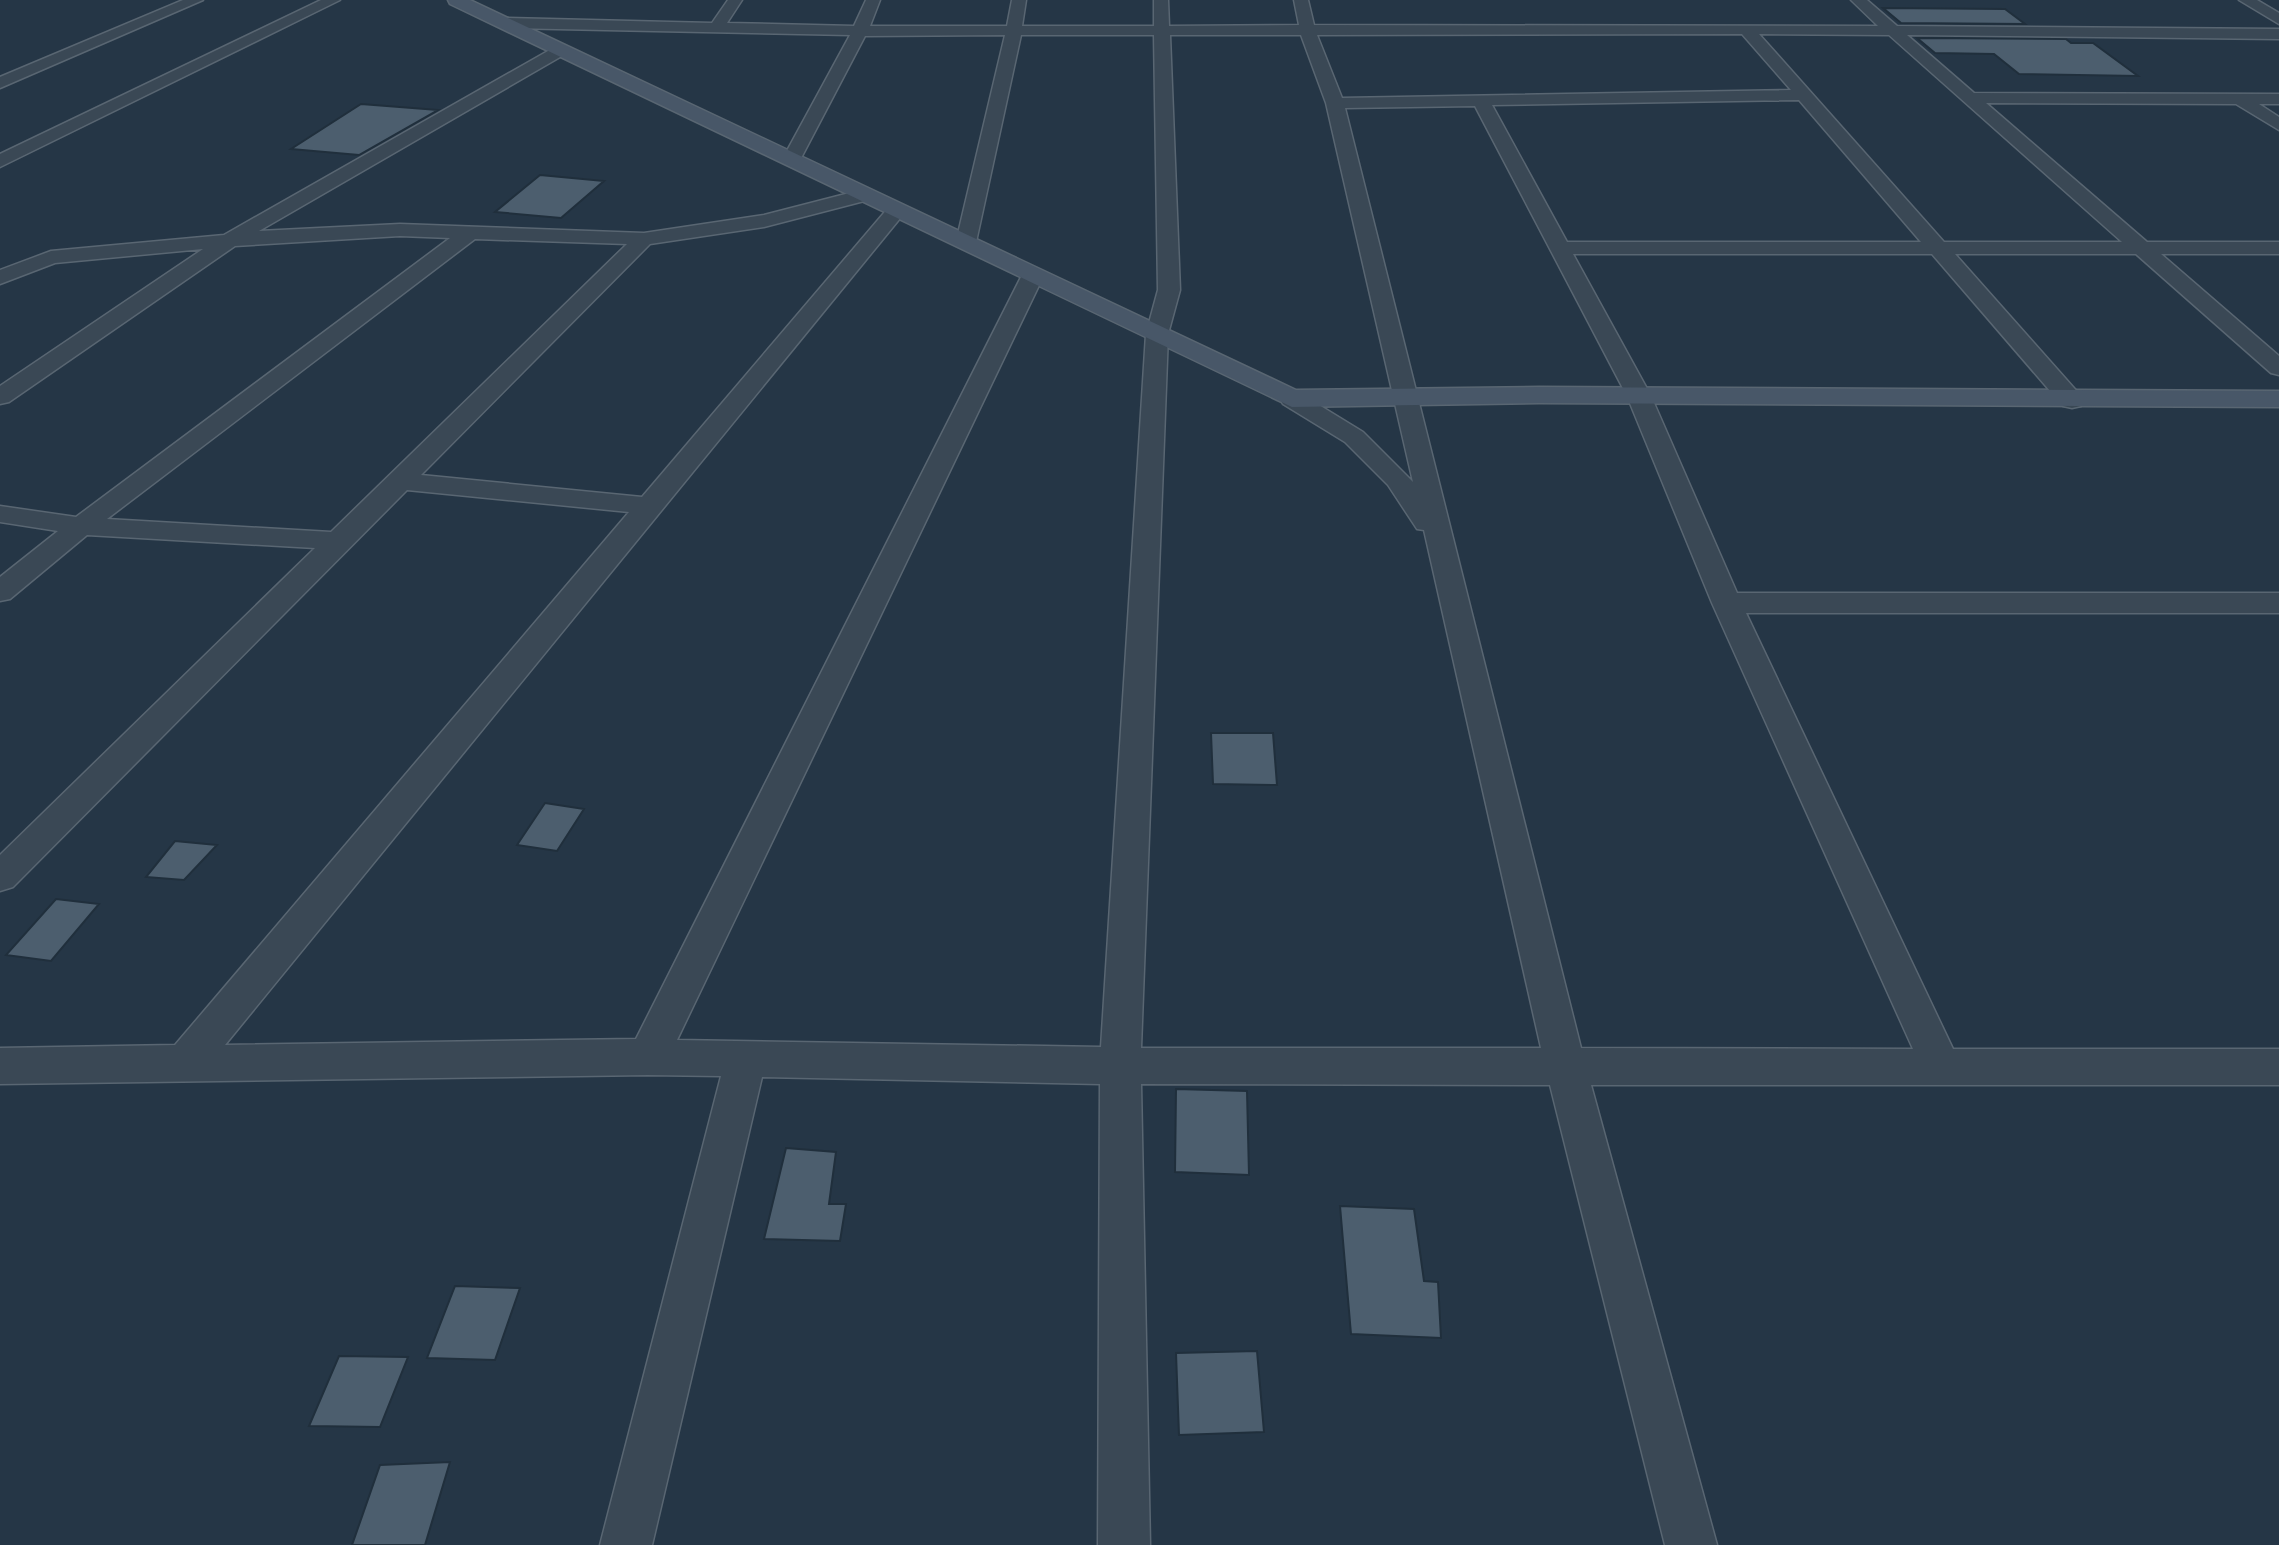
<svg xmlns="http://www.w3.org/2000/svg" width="2279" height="1545" font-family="Karla,sans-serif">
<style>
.building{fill:#4c5e6e;stroke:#202f3c;stroke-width:2}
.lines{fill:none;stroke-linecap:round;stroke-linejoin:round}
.street-casing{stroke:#596672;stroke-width:3}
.secondary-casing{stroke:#596672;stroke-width:3}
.street{fill:#3a4855;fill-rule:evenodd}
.secondary{fill:#485768;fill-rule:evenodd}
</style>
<rect width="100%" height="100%" fill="#253646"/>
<g class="building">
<path d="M1883,8l122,1 20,15 -124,-1z"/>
<path d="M1917,38l149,1 5,4h22l45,33 -119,-2 -25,-20 -59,-1z"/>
<path d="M361,104l77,6 -79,45 -68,-6z"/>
<path d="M540,175l64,6 -43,37 -66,-6z"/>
<path d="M1211,733h62l4,52 -64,-1z"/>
<path d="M545,803l39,6 -27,42 -40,-6z"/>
<path d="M175,841l42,4 -33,35 -38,-3z"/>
<path d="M56,899l43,5 -48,57 -45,-6z"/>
<path d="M1176,1089l71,2 2,84 -74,-3z"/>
<path d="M786,1148l50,4 -7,52h17l-6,37 -76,-2z"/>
<path d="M1340,1206l74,3 10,72 14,1 3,56 -90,-4z"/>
<path d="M455,1286l65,2 -25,72 -68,-2z"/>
<path d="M1257,1351l7,81 -85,3 -3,-82z"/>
<path d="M339,1356l69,1 -28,70 -71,-1z"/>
<path d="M450,1462l-25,83h-73l28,-80z"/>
</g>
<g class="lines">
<defs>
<g id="street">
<path d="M183,0h20l-203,88v-11z"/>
<path d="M321,0h19l-340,167v-13z"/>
<path d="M728,0h14l-15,23 127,3 12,-26h14l-10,26h137l5,-26h14l-4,26h132v-26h14l1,26 130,-1 -5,-25h14l6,25 564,1 -27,-26h16l30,26 382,3v10l-372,-4 67,58 305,1v10h-20l20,13v13l-43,-26 -250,-1 161,139h132v12h-118l118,102v19l-8,-2 -135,-119h-181l126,142 3,5 -3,5 -9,2 -9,-2 -131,-152h-359l78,142 86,197h542v20h-533l207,436h326v36h-688l126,460h-52l-115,-460 -409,-1 9,461h-52l2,-461 -338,-7 -110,468h-52l121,-469 -73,-1 -648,9v-36l175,-3 454,-533 -222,-22 -394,397 -13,4v-36l315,-307 -228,-13 -77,64 -10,2v-24l58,-46 -58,-9v-16l76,11 374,-279 -50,-2 -165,10 -226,156 -9,2v-18l203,-137 -148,14 -55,21v-14l51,-19 173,-16 331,-188h12l2,3 -2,3 -308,178 141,-7 244,9 120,-18 101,-26 7,2 3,4 -3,4 -108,28 -114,17 -229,231 221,22 247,-290h14l3,4 -681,834 411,-6 385,-762 3,-5h16l3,5 -366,763 424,7 45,-713 12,-44 -4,-255h-133l-45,207 -3,4h-14l-3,-4 49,-207 -140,1 -65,124 -9,6 -9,-6 68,-125 -345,-7 -8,-5 8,-5 207,5zM1742,34l49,56 -449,8 -25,-63zM1759,34l130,1 233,207h-178zM1170,35h131l25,68 87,379 -50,-50 -62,-38 -9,-2 -9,2 -3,5 3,5 62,38 43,43 29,44 7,1 117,518h-400l27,-714 12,-44zM1799,100l122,142h-354l-75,-137zM1475,106l152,290 85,207 201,446 -332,-1 -236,-940zM475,239l152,5 -296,288 -224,-13z"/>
<path d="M2239,0h18l22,13v11z"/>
</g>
<path id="secondary" d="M448,0h22l826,390 243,-3 740,4v16l-740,-4 -247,4 -842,-403z"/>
</defs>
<use href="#street" class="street-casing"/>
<use href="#secondary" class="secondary-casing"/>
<use href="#street" class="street"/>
<use href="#secondary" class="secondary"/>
</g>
</svg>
